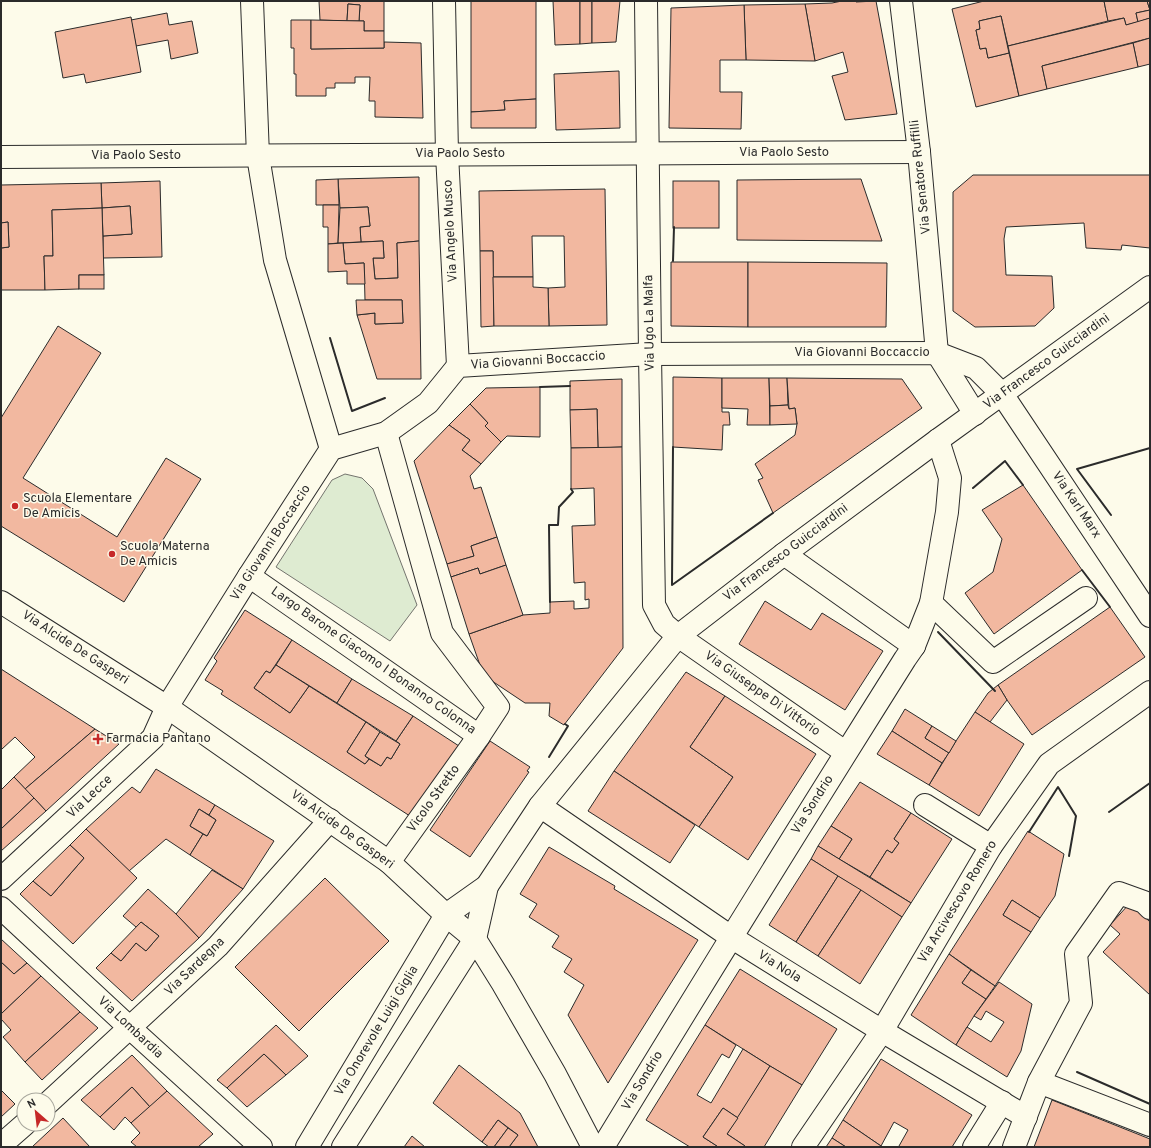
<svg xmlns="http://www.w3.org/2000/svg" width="1151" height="1148" font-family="Overpass,sans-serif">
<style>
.green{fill:#deebd1;stroke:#74746e}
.building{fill:#f2b8a0;stroke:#2b2b2b}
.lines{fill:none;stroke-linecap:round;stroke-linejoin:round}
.minor-casing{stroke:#2b2b2b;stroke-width:24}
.major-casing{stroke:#2b2b2b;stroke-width:24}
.minor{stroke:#fdfbea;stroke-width:22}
.major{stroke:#fdfbea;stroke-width:22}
.wall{stroke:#2b2b2b;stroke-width:2}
.poi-dot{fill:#c62828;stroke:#fdfbea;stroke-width:1.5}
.labels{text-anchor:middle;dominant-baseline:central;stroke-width:3;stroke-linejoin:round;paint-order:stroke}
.street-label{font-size:13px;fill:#2b2b2b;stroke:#fdfbea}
.poi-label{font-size:13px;fill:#2b2b2b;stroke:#fdfbea;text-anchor:start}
</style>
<rect width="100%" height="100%" fill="#fdfbea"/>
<path class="green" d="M345,474l17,4 11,11 44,116 -27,36 -114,-74 56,-87z"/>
<g class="building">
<path d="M319,1h65v30h-20v-10h-5l1,-16 -12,-1 -1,17 -27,-1z"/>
<path d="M471,1h65v98l-32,2 1,9 -34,2z"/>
<path d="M553,1h27v43l-25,1z"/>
<path d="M580,1h12v42l-12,1z"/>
<path d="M592,1h28l-4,41 -24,1z"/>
<path d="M842,1h13l1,1 20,-1 21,113 -52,6 -13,-44 16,-4 -5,-20 -28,9 -10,-57 27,-1z"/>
<path d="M984,1h120l4,20 -100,25 -7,-30 -22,5 1,8 -4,1 4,19 6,-1 2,10 21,-5 10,43 -43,11 -24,-98z"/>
<path d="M1104,1h43l3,9 -14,3 2,9 -12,3 -2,-7 -16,3z"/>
<path d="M1147,1h3v17l-12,4 -2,-9 14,-3z"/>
<path d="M348,4l12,1 -1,16h-12z"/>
<path d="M805,4l10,57 -69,-1 -2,-55z"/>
<path d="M744,5l2,55h-26v32h22l-1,37 -72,-1 2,-120z"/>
<path d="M167,13l2,12 23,-4 6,32 -27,6 -3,-19 -32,6 -5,-26z"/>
<path d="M1001,16l8,37 -21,5 -2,-10 -6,1 -4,-19 4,-1 -1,-8z"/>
<path d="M131,17l10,55 -55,11 -2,-9 -21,4 -8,-46z"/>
<path d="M1124,18l2,7 24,-7v20l-108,28 5,23 -28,7 -11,-50z"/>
<path d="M291,20h20v29l73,-1v-6l37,1 2,75 -48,-1v-16h-6l1,-24h-15v6h-20v5h-9v8h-30v-22h-2v-26h-3z"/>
<path d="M311,20l53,1v10h20v17l-73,1z"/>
<path d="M1150,38v26l-12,3 -5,-24z"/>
<path d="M1133,43l5,24 -91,22 -5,-23z"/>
<path d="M619,71l1,57 -64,2 -2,-56z"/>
<path d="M536,99v29h-65v-16l34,-2 -1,-9z"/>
<path d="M973,175h177v73l-28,-3 -1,5 -35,-2 -2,-25 -78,4 -2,12 2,36 46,1 2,32 -19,18 -60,1 -22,-16v-119z"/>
<path d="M419,177v64l-22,2 1,35 -23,1 -2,-21h11l-1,-17 -22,1 -1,-15 10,-1 -2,-19 -28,1 -2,-29z"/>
<path d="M338,179l1,26h-23v-25z"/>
<path d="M861,179l21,62 -145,-1v-60z"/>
<path d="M160,181l2,76 -59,1v-22l29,-2 -2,-28 -28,2 -1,-25z"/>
<rect x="673" y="181" width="46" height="47"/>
<path d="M101,183l1,25 -50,2 1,46h-9l1,34h-44v-42l8,-1 -1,-25 -7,1v-38z"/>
<path d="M605,189l2,136 -58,1 -1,-38 17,-1 -1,-51h-32l1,41h-40v-26h-13l-1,-60z"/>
<path d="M323,205h16l-1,38 -10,1v-17h-5z"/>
<path d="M130,206l2,28 -29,2 -1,-28z"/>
<path d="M368,207l2,19 -10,1 1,15 -23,1 2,-35z"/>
<path d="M102,208l2,67h-25v14l-34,1 -1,-34h9l-1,-46z"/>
<path d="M8,222l1,25 -8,1v-25z"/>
<path d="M383,241l1,17h-11l2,21 23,-1 -1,-35 22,-2 2,138h-44l-20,-64 18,-2v11l28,-1 -1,-23h-37l-1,-37 -19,1 -2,-21z"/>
<path d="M343,243l2,21 19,-1 1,21h-18v-13l-19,1v-28z"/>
<path d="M480,251h13l1,75 -13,1z"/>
<path d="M671,262h77v65l-77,-1z"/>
<path d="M748,262l139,1 -1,64h-138z"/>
<rect x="79" y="275" width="25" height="14"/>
<path d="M493,277h40v10l15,1 1,38h-55z"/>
<path d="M356,300h46l1,23 -28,1v-11l-18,2z"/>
<path d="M58,326l43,27 -78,125 94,59 49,-79 35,21 -77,123 -123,-76v-108z"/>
<path d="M673,377l49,1v34h7l1,13h-7l-1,25 -49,-3z"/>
<path d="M722,378h47l1,47h-23l1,-16 -26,-1z"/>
<path d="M769,378h18l1,27 -18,1z"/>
<path d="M787,378l115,1 20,29 -149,105 -15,-33 5,-2 -8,-14 40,-29 2,-11 -2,-16 -6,1z"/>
<path d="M622,379v68l-24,1 -1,-39 -27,1v-29z"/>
<path d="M540,387v50l-33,-1 -6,6 -16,-16 3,-3 -18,-19 16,-16z"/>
<path d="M470,404l18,19 -3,3 16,16 -20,22 -19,-14 8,-10 -21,-15z"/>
<path d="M788,405l1,4 6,-1 2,16 -27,1v-19z"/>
<path d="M597,409l1,39h-27l-1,-38z"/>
<path d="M449,425l21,15 -8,10 19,14 -11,12 4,13 7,-2 16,50 -26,9 3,10 -27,8 -33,-103z"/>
<path d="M622,447l1,201 -59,77 -15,-9 1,-13h-25l-33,-22 -11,-13 -12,-34 54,-19 27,-2v-11l24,-1v8l15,-1v-9l-4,1v-18l-11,1 -2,-57 23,-1 -1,-37 -23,1v-41z"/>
<path d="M1023,485l59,85 -88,64 -29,-41 28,-21 9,-33 -20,-29z"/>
<path d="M497,537l9,28 -26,9 -2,-6 -27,9 -4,-13 27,-8 -3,-10z"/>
<path d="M506,565l17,50 -54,19 -18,-57 27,-9 2,6z"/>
<path d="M765,601l46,29 11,-17 61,38 -38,59 -106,-66z"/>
<path d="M1110,607l35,50 -113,78 -25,-35 -9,-15z"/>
<path d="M245,610l47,30 -22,33 -4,-2 -12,17 36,25 19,-27 57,36 -19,30 18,12 4,-5 12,7 6,-9 4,2 9,-15 -4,-3 17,-25 46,30 -46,72 -192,-124 2,-3 -18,-11 12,-19 -3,-3z"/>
<path d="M292,640l60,39 -15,24 -61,-38z"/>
<path d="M276,665l33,21 -19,27 -36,-25 12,-17 4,2z"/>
<path d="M1,669l94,60 -70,60 -11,-12 21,-20 -20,-20 -13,12 -1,-1z"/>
<path d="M686,672l39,24 -35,51 43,30 -34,50 -85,-56z"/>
<path d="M352,679l61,37 -17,25 -59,-38z"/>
<path d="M998,685l9,15 -17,22 -15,-10 13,-19z"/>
<path d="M725,696l91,58 -68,106 -49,-33 34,-50 -43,-30z"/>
<path d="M905,709l27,17 -7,12 24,15 -7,10 -50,-32z"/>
<path d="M975,712l49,32 -45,72 -50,-31 27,-44z"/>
<path d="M366,722l14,10 -15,24 4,3 -4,5 -18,-12z"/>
<path d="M932,726l24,15 -7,12 -24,-15z"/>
<path d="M95,729l24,15 -73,67 -21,-22z"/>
<path d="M892,731l50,32 -13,22 -52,-31z"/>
<path d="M380,732l20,12 -9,15 -4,-2 -6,9 -16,-10z"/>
<path d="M490,741l40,26 -3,4 2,1 -59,85 -40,-27z"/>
<path d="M156,769l59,36 -6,10 -10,-6 -9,17 13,8 -13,21 -24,-16 -37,32 -43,-42 46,-42 8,6z"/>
<path d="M614,771l81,54 -25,38 -82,-52z"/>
<path d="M14,777l20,21 -33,31v-39z"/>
<path d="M860,782l51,31 -17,26 5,4 -7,10 -5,-3 -17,27 -31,-18 13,-20 -21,-13z"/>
<path d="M34,798l12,13 -45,40v-22z"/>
<path d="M215,805l59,36 -31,48 -53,-34 13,-21 4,2 9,-16 -7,-5z"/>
<path d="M199,809l17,11 -9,16 -17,-10z"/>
<path d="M911,813l41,26 -41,64 -41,-26 17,-27 5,3 7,-10 -5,-4z"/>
<path d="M831,826l21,13 -13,20 -21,-13z"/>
<path d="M86,829l51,49 -64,66 -53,-50 13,-13 18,15 33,-38 -14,-13z"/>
<path d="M1028,831l36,23 -9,42 -15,22 -28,-18 -9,15 28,17 -36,54 -46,-32z"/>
<path d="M70,845l14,13 -33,38 -18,-15z"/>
<path d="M818,846l93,57 -9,14 -91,-58z"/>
<path d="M549,847l66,39 -1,3 84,51 -90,143 -40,-68 16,-30 -20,-13 8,-13 -20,-12 7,-11 -30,-19 8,-13 -17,-10z"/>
<path d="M811,859l27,17 -42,66 -27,-17z"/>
<path d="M212,870l31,19 -44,49 -23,-24z"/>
<path d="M838,876l23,14 -43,66 -22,-14z"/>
<path d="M325,878l64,63 -90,90 -64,-64z"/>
<path d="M148,889l28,25 23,24 -67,63 -36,-33 15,-15 10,8 15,-18 10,8 13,-15 -18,-14 -5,5 -13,-11z"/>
<path d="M861,890l41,27 -42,67 -42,-28z"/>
<path d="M1012,900l28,18 -9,14 -28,-17z"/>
<path d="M1130,903l20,19v73l-47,-43 17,-18 -10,-9z"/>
<path d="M141,922l18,14 -13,15 -10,-8 -15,18 -10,-8z"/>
<path d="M1,939l26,24 -13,11 -13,-12z"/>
<path d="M949,954l22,16 -9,13 24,16 -12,17 -18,29 -45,-30z"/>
<path d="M1,962l13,12 13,-11 14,13 -40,38z"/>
<path d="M740,969l97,60 -35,56 -32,-19 -65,-41z"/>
<path d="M971,970l24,16 -9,13 -24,-16z"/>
<path d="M41,976l39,36 -55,50 -22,-25 8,-7 -10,-11v-5z"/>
<path d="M999,982l33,22 -11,47 -14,26 -51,-32 11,-18 24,15 13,-20 -18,-11 -5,9 -7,-4z"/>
<path d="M80,1012l18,16 -56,52 -17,-18z"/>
<path d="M276,1025l32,31 -22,19 -22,-21 -37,34 -10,-8z"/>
<path d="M705,1025l31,20 -7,13 -7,-4 -25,41 14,8 32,-54 27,17 -32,52 -15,-10 -20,29 14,9 -1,1h-26l-44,-27z"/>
<path d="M264,1054l22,21 -39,32 -20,-19z"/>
<path d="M132,1055l35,36 -17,16 -18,-20 -32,30 -19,-17z"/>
<path d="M881,1059l91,56 -20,32h-52l-1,-1 9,-16 -14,-8 -13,24 -38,-26z"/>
<path d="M459,1065l61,48 18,34h-29l9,-12 -20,-15 -16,22 -49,-39z"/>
<path d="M770,1066l32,19 -38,62h-19v-1l-18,-12z"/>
<path d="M132,1087l18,20 -19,16 -6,-6 -11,13 -14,-13z"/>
<path d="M1,1090l14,14 -14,13z"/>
<path d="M167,1091l46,43 -15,13h-61l-6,-5 9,-9 -9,-10z"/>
<path d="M1052,1100l98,39v8h-116z"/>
<path d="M723,1108l15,10 -11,16 18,12v1h-29l1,-1 -14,-9z"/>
<path d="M63,1118l27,29h-58z"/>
<path d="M498,1120l10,8 -14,19h-5l-7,-5z"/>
<path d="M843,1120l38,26 2,1h-37l-14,-9z"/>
<path d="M508,1128l10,7 -9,12h-15z"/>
<path d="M412,1136l13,11h-21z"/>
<path d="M832,1138l14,9h-20z"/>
</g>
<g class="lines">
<defs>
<g id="minor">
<path d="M252,1l6,155 17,104 56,189"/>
<path d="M444,1l3,153 11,212"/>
<path d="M646,1l4,353 4,251 10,19 14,12 167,116"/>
<path d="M901,1l18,151 18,201 38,61"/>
<path d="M1,157l918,-5"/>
<path d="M784,554l130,92"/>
<path d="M249,576l230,160 19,-29 -56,-74 -56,-200"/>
<path d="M931,603l62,59 93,-64"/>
<path d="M925,805l66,41"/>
<path d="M540,806l191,131 151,94 144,86"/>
<path d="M389,862l90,-126"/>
<path d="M1,879l152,-141 14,-31 82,-131 82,-127 55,-16 42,-30 30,-37 192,-12 287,-1 39,15 26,26 148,222"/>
<path d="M1,908l129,120 131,119"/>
<path d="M446,915l41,-29 53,-80 138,-170 106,-82 154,-114 212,-153"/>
<path d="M475,939l12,-53"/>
<path d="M1039,1082l42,-79 -5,-49 43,-61 25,9 6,6"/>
<path d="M48,1103l170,-157 112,-126"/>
<path d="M1,1145l24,-21"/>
<path d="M603,1147c99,-163 200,-326 302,-488l9,-13 17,-43 16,-91 3,-34 -12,-38"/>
<path d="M803,1147l79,-116 109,-185 58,-82 101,-72"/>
<path d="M974,1147l28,-45"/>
<path d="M1014,1147l25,-65 111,43"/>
</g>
<g id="major">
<path d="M1,602l166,105 222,155 57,53 29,24 28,45 52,90 38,73"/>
<path d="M307,1147l139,-232"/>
<path d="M343,1147l132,-208"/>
</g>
</defs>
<use href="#minor" class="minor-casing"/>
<use href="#major" class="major-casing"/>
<use href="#minor" class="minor"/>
<use href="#major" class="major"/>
<g class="wall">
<path d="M673,261l1,-34"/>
<path d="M330,338l22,73 33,-13"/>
<path d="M540,387l30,-1"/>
<path d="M673,447l-1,138 101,-72"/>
<path d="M973,488l32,-27 18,24"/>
<path d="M1111,515l-34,-46 73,-21"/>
<path d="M1082,570l28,37"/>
<path d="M550,602l-1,-77h9l1,-18 14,-15 -2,-3"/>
<path d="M938,632l57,59"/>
<path d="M549,757l19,-31 -3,-2"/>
<path d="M1109,812l41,-29"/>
<path d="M1029,832l29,-45 18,29 -7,40"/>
<path d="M1077,1072l73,32"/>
</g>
</g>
<g class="poi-dot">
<circle cx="15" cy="506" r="4"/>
<circle cx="112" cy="554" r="4"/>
<path d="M96 733h4v4h4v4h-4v4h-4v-4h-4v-4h4z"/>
</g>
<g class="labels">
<g class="street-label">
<text x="784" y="153">Via Paolo Sesto</text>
<text x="460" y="154">Via Paolo Sesto</text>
<text x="136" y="156">Via Paolo Sesto</text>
<text transform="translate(921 177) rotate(-96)">Via Senatore Ruffilli</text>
<text transform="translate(451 231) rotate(-93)">Via Angelo Musco</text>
<text transform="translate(650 323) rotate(-91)">Via Ugo La Malfa</text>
<text x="862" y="353">Via Giovanni Boccaccio</text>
<text transform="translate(538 361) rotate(-4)">Via Giovanni Boccaccio</text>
<text transform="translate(1047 362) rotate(-36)">Via Francesco Guicciardini</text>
<text transform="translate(1076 505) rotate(56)">Via Karl Marx</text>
<text transform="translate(271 543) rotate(-57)">Via Giovanni Boccaccio</text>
<text transform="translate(786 553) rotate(-37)">Via Francesco Guicciardini</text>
<text transform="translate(75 648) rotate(33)">Via Alcide De Gasperi</text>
<text transform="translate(373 661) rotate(35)">Largo Barone Giacomo I Bonanno Colonna</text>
<text transform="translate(762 694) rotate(35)">Via Giuseppe Di Vittorio</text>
<text transform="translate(90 797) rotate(-43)">Via Lecce</text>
<text transform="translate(434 799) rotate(-54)">Vicolo Stretto</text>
<text transform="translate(813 805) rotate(-58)">Via Sondrio</text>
<text transform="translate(342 830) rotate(36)">Via Alcide De Gasperi</text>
<text transform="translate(958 902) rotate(-59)">Via Arcivescovo Romero</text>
<text transform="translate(195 967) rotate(-44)">Via Sardegna</text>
<text transform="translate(779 967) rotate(32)">Via Nola</text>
<text transform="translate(130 1028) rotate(43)">Via Lombardia</text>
<text transform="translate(377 1031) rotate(-59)">Via Onorevole Luigi Giglia</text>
<text transform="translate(643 1081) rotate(-59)">Via Sondrio</text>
</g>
<g class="poi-label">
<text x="23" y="499">Scuola Elementare<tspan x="23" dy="15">De Amicis</tspan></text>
<text x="120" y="547">Scuola Materna<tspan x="120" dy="15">De Amicis</tspan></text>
<text x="106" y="739">Farmacia Pantano</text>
</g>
</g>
<rect width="1151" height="1148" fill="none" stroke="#2b2b2b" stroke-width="4"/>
<g transform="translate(36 1112) rotate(332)"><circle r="19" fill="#fdfbea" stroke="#a9a89e"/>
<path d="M0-3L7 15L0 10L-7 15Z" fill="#c62828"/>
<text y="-6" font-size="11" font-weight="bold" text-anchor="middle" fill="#2b2b2b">N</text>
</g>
</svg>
